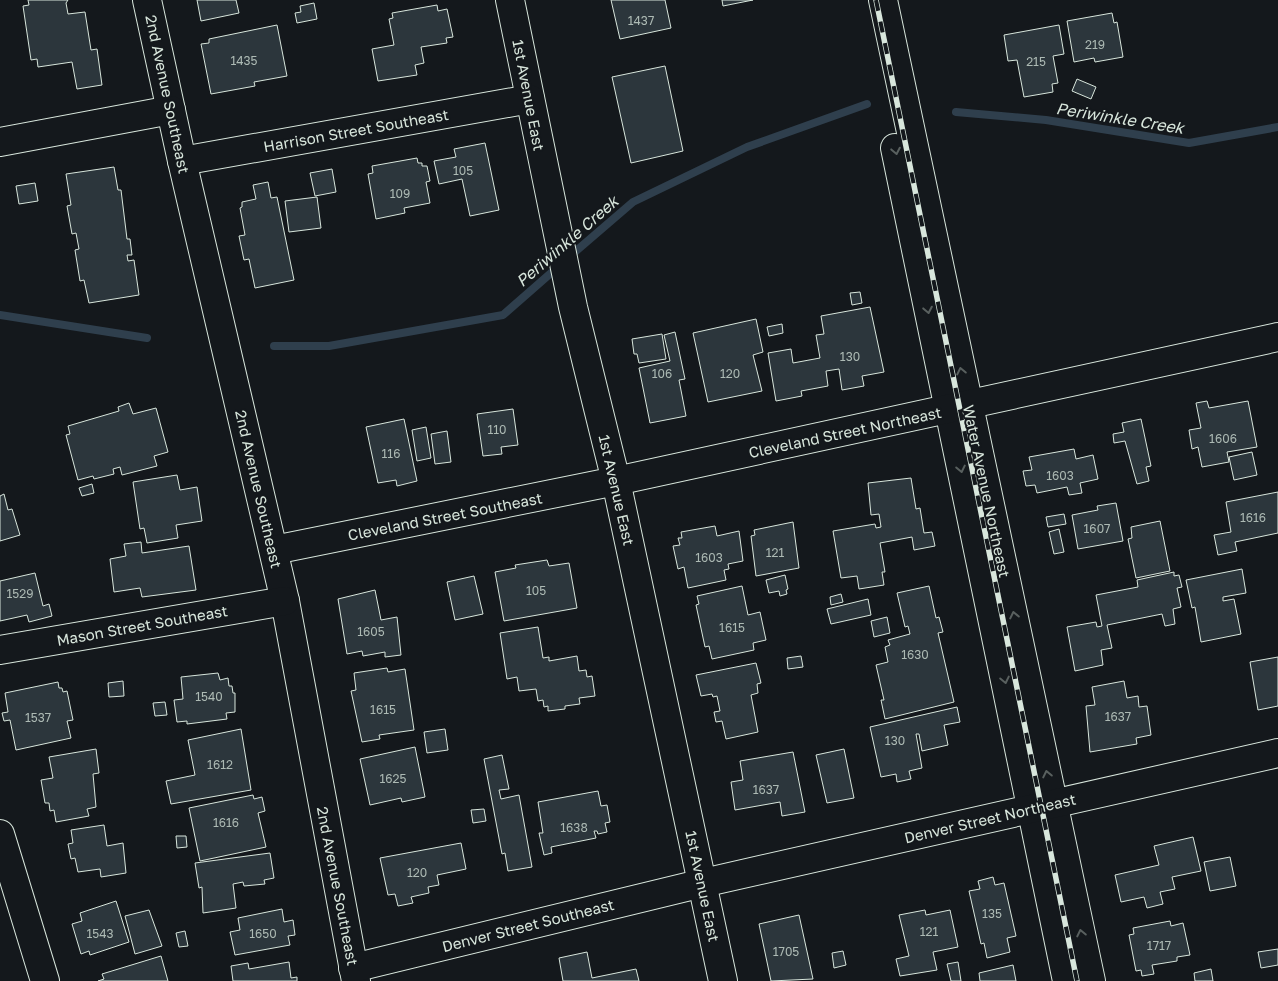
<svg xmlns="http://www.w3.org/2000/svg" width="1278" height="981" font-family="'Golos Text',sans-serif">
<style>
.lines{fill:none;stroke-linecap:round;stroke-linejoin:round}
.stream{stroke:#2f3f4d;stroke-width:8}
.building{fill:#2c363c;stroke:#d8e6dc}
.minor-casing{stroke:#d8e6dc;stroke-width:30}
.major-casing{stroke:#d8e6dc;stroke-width:30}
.minor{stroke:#14181c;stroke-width:28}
.major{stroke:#14181c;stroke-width:28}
.rail-casing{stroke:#d8e6dc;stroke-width:5.5}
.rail{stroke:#14181c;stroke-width:4;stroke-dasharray:11;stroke-linecap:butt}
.oneway{stroke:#59605f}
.labels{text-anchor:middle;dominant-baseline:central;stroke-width:4;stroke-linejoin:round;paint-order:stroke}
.number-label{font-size:12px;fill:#adbab4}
.street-label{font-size:15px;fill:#d8e6dc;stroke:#14181c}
.water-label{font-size:16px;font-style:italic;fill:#d8e6dc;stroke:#14181c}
</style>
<rect width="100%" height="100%" fill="#14181c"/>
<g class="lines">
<g class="stream">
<path d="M956,112l90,8 143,23 89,-16"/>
<path d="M569,257l64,-55 114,-55 120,-43"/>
<path d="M0,315l147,23"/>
<path d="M274,346h55l174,-31 56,-49"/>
</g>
</g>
<g class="building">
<path d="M28,0h40l-2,3 2,11 17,-2 6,38 6,-1 5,36 -25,4 -5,-27 -34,5 -1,-8 -6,1 -8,-54 6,-1z"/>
<path d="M197,0h39l3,13 -38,8z"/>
<path d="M611,0h54l6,28 -51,11z"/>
<path d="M722,0h31l-30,6z"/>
<path d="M314,3l3,16 -20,4 -2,-10 6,-1 -1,-6z"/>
<path d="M437,5l1,6 9,-2 6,28 -7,1 1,5 -26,4 3,16 -9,2 2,10 -39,6 -6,-32 22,-4 -5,-26 4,-1 -1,-5z"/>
<path d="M1112,13l2,10 3,-1 6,35 -28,5 -1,-4 -20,4 -7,-41z"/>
<path d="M277,25l10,51 -33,6 1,4 -44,8 -10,-50 8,-1v-4z"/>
<path d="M1059,25l5,29 -11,2 5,27 -6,1 1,8 -29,5 -7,-37 -9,1 -4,-26z"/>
<path d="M665,66l18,85 -52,12 -19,-86z"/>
<path d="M1077,79l19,8 -5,12 -19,-8z"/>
<path d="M485,143l14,67 -29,6 -8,-37 -23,5 -5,-23 22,-4 -2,-8z"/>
<path d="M417,158l1,5h4v3h5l3,15 -4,1 4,21 -26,5 1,5 -29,6 -8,-45 5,-1 -1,-7z"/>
<path d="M114,167l4,23h3l6,49h3l2,16h-5l1,6 6,-1 5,35 -50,8 -5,-23 -4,1 -5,-31 4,-1 -3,-16 -4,1 -5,-28 4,-1 -5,-31z"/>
<path d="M332,169l4,23 -21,4 -5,-23z"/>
<path d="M268,182l3,16 6,-1 17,83 -39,8 -6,-29 -5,1 -5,-24 6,-1 -5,-27 2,-1v-5l14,-3 -3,-14z"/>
<path d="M35,183l3,18 -19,3 -3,-18z"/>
<path d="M317,197l4,31 -32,4 -4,-31z"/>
<path d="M860,292l2,11 -10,2 -2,-12z"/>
<path d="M870,307l14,65 -22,4 2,10 -22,4 -3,-21 -13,2 2,15 -27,5 1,5 -26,5 -8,-48 23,-4 2,14 27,-5 -4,-23 8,-1 -3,-18z"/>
<path d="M756,319l7,33 -10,3 9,36 -54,11 -15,-69z"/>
<path d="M782,324l1,9 -14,3 -2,-9z"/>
<path d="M675,332l10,47 -6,1 7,36 -36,7 -11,-55 31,-7 -6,-26z"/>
<path d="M662,334l4,25 -27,4 -2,-9h-3l-2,-15z"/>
<path d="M1207,401l2,7 39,-7 9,46 -30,5 2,10 -27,5 -4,-20 -6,2 -3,-19 12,-2 -5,-25z"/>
<path d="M129,403l4,11 23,-6 12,44 -14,4 3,10 -35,9 -2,-8 -7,2 1,5 -20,5 -1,-3 -15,4 -12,-45 4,-1 -2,-8 51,-15 -1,-4z"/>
<path d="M513,409l5,36 -17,2 1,7 -19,2 -6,-42z"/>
<path d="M404,419l13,62 -20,5 -1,-6 -18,3 -12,-56z"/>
<path d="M1141,419l10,47 -5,1 3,14 -12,3 -12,-43 -11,2 -1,-9 11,-2 -2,-9z"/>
<path d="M426,427l5,31 -14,3 -5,-31z"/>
<path d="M447,431l4,31 -16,2 -4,-30z"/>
<path d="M1074,449l2,10 17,-4 5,24 -18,4 2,10 -13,2 -2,-8 -30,6 -2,-8 -9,1 -3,-15 9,-1 -3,-13z"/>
<path d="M1252,452l5,23 -23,5 -5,-23z"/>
<path d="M177,475l3,15 17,-3 5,34 -26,4 2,13 -31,5 -3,-15 -4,1 -7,-47z"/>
<path d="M911,478l5,31 4,-1 4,25 8,-1 3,14 -21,4 -2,-13 -32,6 5,29h-3l2,13 -25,4 -2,-13 -16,2 -8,-47 42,-7 1,4 5,-1 -2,-13 -8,1 -3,-32z"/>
<path d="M92,484l2,9 -12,3 -3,-8z"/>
<path d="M1278,492v41l-43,9 2,9 -19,4 -4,-20 17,-3 -5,-30z"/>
<path d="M4,494l4,16 4,-1 8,26 -20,6v-45z"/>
<path d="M1116,503l7,38 -45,8 -6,-34 26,-5 -1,-4z"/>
<path d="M1064,514l2,10 -18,3 -2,-10z"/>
<path d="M1160,521l10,50 -34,7 -8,-39 4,-1 -1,-11z"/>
<path d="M793,522l6,46 -43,8 -5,-40 4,-1 -1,-5z"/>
<path d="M715,526l2,10 22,-5 4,30 -15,3 1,5 -5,1 2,10 -38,8 -4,-21 -6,2 -5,-23 7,-1 -2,-7h4l-1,-6z"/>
<path d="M1059,529l5,23 -10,2 -5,-22z"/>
<path d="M141,542l1,11 47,-7 7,44 -54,7 -2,-9 -26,4 -4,-33 16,-3 -2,-12z"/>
<path d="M547,560l2,6 20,-3 8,45 -73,13 -9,-49 21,-4 -1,-3z"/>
<path d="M1242,569l4,24 -23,4v4l11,-2 7,35 -40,8 -6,-35 -3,1 -6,-28z"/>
<path d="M1174,572v4l5,-1 3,12 -5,1 4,19 -8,2 2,15 -10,2 -3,-12 -55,11 5,23 -11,2 2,15 -28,6 -8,-44 29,-5 1,5 5,-1 -6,-31 42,-8 -1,-7z"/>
<path d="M35,573l8,33 6,-2 3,12 -23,6 -2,-7 -27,6v-40z"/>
<path d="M785,575l3,14 -2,1 1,4 -7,2 -1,-5 -10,2 -3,-13z"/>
<path d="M474,576l9,38 -28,6 -8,-38z"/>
<path d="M742,586l6,29 12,-3 6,28 -13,3 1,7 -42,9 -3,-13 -4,1 -9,-42 3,-1 -2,-8z"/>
<path d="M929,586l7,32 3,-1 4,15 -5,1 16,69 -69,17 -4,-19h3l-8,-35 12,-3 -3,-15 5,-2 -2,-5 22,-6 -2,-8 -3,1 -8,-34z"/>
<path d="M375,590l6,30 16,-3 4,38 -16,2v-5l-22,4 -1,-5 -15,3 -9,-55z"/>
<path d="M841,594l2,8 -12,3 -1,-8z"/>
<path d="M868,599l3,16 -40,9 -4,-15z"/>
<path d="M887,617l3,16 -16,4 -3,-16z"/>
<path d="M538,627l5,31 6,-1v4l28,-5 2,15 7,-1 1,7 5,-1 3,20 -16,2 1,6 -15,2v3l-17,2v-5l-4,1 -1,-7 -5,1 -2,-12 -17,2 -2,-14 -10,2 -7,-46z"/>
<path d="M801,656l2,11 -15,2 -1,-11z"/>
<path d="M1278,657v49l-20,4 -8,-48z"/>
<path d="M756,663l5,20 -4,1 1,9 -7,2 7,37 -32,7 -4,-18 -6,1 -2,-10 6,-1 -3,-15 -4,1 -1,-3 -11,2 -5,-21z"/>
<path d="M387,668l1,4 17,-3 9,61 -35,5 1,4 -18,3 -11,-51 5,-1 -2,-17z"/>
<path d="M218,673l2,7 8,-2 1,8h3l1,7h2v19l-9,1 1,6 -40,5v-3l-10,1 -3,-22 9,-1 -2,-22z"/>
<path d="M123,681l1,15 -15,1 -1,-14z"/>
<path d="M1124,681l3,17 11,-2 1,11 8,-1 4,29 -15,3 1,6 -47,8 -4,-46 9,-1 -3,-18z"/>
<path d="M58,682l1,6h3l1,4 4,-1 6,29 -6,1 4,17 -55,12 -6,-30 -6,1 -2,-8 6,-1 -3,-19z"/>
<path d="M165,702l2,13 -12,1 -2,-13z"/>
<path d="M957,707l3,15 -16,3 4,20 -26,6 -3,-17h-3l6,34 -13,3 2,8 -14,3 -1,-8 -15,3 -11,-50z"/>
<path d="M241,729l10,61 -80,14 -5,-23 29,-6 -7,-35z"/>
<path d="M445,729l3,21 -21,3 -3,-21z"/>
<path d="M415,747l10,50 -23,5 -1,-4 -31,7 -10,-46z"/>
<path d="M96,749l3,24 -6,1 3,33 -9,2 2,7 -33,6 -2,-12 -4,1 -1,-8h-4l-4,-23 12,-2 -4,-21z"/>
<path d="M844,749l10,49 -27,5 -11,-48z"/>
<path d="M793,752l12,60 -23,4 -2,-14 -45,8 -4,-28 12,-2 -3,-19z"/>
<path d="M502,755l7,34 -10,1 2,9 18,-4 13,72 -24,4 -3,-18 -3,1 -18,-95z"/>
<path d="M598,791l3,15 6,-1 3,17 -5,1 2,9 -9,2 -1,-3h-3l2,7 -45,9 1,6 -8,2 -5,-22h4l-5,-31z"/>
<path d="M253,795l1,4 8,-2 3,14 -7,2 8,34 -66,14 -11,-53z"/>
<path d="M484,809l2,12 -13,2 -2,-13z"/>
<path d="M104,825l3,21 16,-3 3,30 -25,4 -1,-8 -22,3 -3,-14 -4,1 -3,-15 5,-1 -2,-13z"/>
<path d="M176,836h10l1,11 -10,1z"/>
<path d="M1193,837l8,34 -29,6 3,12 -15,3 3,12 -16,4 -3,-11 -23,5 -6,-27 44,-10 -5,-19z"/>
<path d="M461,843l5,26 -29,6 2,10 -11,2 1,6 -18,4 2,6 -15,3 -3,-12 -7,1 -8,-37z"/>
<path d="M270,853l4,25 -10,2 1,4 -21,2 -1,-4 -10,2 3,24 -33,5 -1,-26 -3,1 -4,-25z"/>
<path d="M1230,857l6,29 -26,5 -6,-29z"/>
<path d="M993,877l2,8 9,-2 12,53 -9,2 3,14 -23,6 -3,-15 -3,1 -12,-53 11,-2 -2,-8z"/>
<path d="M116,901l13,41 -39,13 -1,-4 -8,3 -9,-30 10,-3 -2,-8z"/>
<path d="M282,909l2,13 9,-2 2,15 -7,1 2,9 -55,10 -5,-23 10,-2 -2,-12z"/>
<path d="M149,910l13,36 -27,8 -10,-38z"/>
<path d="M925,910l1,5 24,-5 8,37 -25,5 4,18 -37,6 -4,-17 13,-3 -10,-41z"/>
<path d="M799,915l14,64 -42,2 -12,-57z"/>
<path d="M1170,921l1,5 12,-3 7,32 -13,2v4l-25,4 2,9 -12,2 -1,-6 -5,1 -7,-36 5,-1 -1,-6z"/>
<path d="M185,931l3,15 -9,1 -3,-14z"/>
<path d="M1278,949v16l-17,3 -3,-16z"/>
<path d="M843,951l3,14 -12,3 -2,-15z"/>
<path d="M587,952l5,26 44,-9 3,12h-76l-4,-23z"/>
<path d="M161,956l7,25h-70l6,-2 -2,-5z"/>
<path d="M289,962l2,16 6,-1v4h-64l-2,-15 17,-3 1,6z"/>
<path d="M958,962l3,19h-10l-4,-17z"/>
<path d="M1013,965l3,16h-36l-1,-8z"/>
<path d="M1211,969l2,12h-18l-1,-8z"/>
</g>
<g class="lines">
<defs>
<g id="minor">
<path d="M147,0l35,161 103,440 71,380"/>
<path d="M510,0l63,307 43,174 107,500"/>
<path d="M883,0l208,981"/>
<path d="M0,142l171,-32"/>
<path d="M895,148l172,833"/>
<path d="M182,161l348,-62"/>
<path d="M274,550l342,-69 662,-144"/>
<path d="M0,650l285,-49"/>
<path d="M353,968l350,-85 575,-130"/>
</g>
<path id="major" d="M0,834l45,147"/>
</defs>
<use href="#minor" class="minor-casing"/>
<use href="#major" class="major-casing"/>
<use href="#minor" class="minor"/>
<use href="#major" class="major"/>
<defs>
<path id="rail" d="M876,0l201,981"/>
</defs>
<use href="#rail" class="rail-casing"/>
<use href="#rail" class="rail"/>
</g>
<defs><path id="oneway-chevron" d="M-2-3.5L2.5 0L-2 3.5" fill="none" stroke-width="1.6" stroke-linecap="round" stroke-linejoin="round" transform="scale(1.25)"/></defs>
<g class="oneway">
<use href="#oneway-chevron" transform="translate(896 151) rotate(79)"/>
<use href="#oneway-chevron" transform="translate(928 310) rotate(79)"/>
<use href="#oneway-chevron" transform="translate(961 371) rotate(-102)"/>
<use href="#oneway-chevron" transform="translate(961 469) rotate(78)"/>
<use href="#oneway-chevron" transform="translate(1014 615) rotate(-102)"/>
<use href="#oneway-chevron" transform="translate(1005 680) rotate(78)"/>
<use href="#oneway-chevron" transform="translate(1047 774) rotate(-102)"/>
<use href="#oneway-chevron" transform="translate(1081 933) rotate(-102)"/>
</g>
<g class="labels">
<g class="number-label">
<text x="641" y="20">1437</text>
<text x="1095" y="44">219</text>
<text x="244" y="60">1435</text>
<text x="1036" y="61">215</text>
<text x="463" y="170">105</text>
<text x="400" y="193">109</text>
<text x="850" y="356">130</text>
<text x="662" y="373">106</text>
<text x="730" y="373">120</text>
<text x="497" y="429">110</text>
<text x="1223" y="438">1606</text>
<text x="391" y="453">116</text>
<text x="1060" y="475">1603</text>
<text x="1253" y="517">1616</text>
<text x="1097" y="528">1607</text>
<text x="775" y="552">121</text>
<text x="709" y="557">1603</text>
<text x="536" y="590">105</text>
<text x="20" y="593">1529</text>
<text x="732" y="627">1615</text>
<text x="371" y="631">1605</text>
<text x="915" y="654">1630</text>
<text x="209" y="696">1540</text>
<text x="383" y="709">1615</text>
<text x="1118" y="716">1637</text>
<text x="38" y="717">1537</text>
<text x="895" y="740">130</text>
<text x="220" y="764">1612</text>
<text x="393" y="778">1625</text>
<text x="766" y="789">1637</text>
<text x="226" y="822">1616</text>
<text x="574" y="827">1638</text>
<text x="417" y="872">120</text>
<text x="992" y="913">135</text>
<text x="929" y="931">121</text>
<text x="100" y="933">1543</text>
<text x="263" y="933">1650</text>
<text x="1159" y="945">1717</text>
<text x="786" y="951">1705</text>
</g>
<g class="street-label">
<text transform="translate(168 94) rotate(78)">2nd Avenue Southeast</text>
<text transform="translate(529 95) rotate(79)">1st Avenue East</text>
<text transform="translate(356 130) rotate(-10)">Harrison Street Southeast</text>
<text transform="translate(845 432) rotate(-12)">Cleveland Street Northeast</text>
<text transform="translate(259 489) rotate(77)">2nd Avenue Southeast</text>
<text transform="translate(617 490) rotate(77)">1st Avenue East</text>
<text transform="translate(987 491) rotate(78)">Water Avenue Northeast</text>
<text transform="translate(445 516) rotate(-11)">Cleveland Street Southeast</text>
<text transform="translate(142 625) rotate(-10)">Mason Street Southeast</text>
<text transform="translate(990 818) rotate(-13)">Denver Street Northeast</text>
<text transform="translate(338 886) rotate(79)">2nd Avenue Southeast</text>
<text transform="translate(703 886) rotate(78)">1st Avenue East</text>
<text transform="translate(528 925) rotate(-14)">Denver Street Southeast</text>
</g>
<g class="water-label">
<text transform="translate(1120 118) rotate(9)">Periwinkle Creek</text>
<text transform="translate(567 241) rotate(-41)">Periwinkle Creek</text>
</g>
</g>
</svg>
